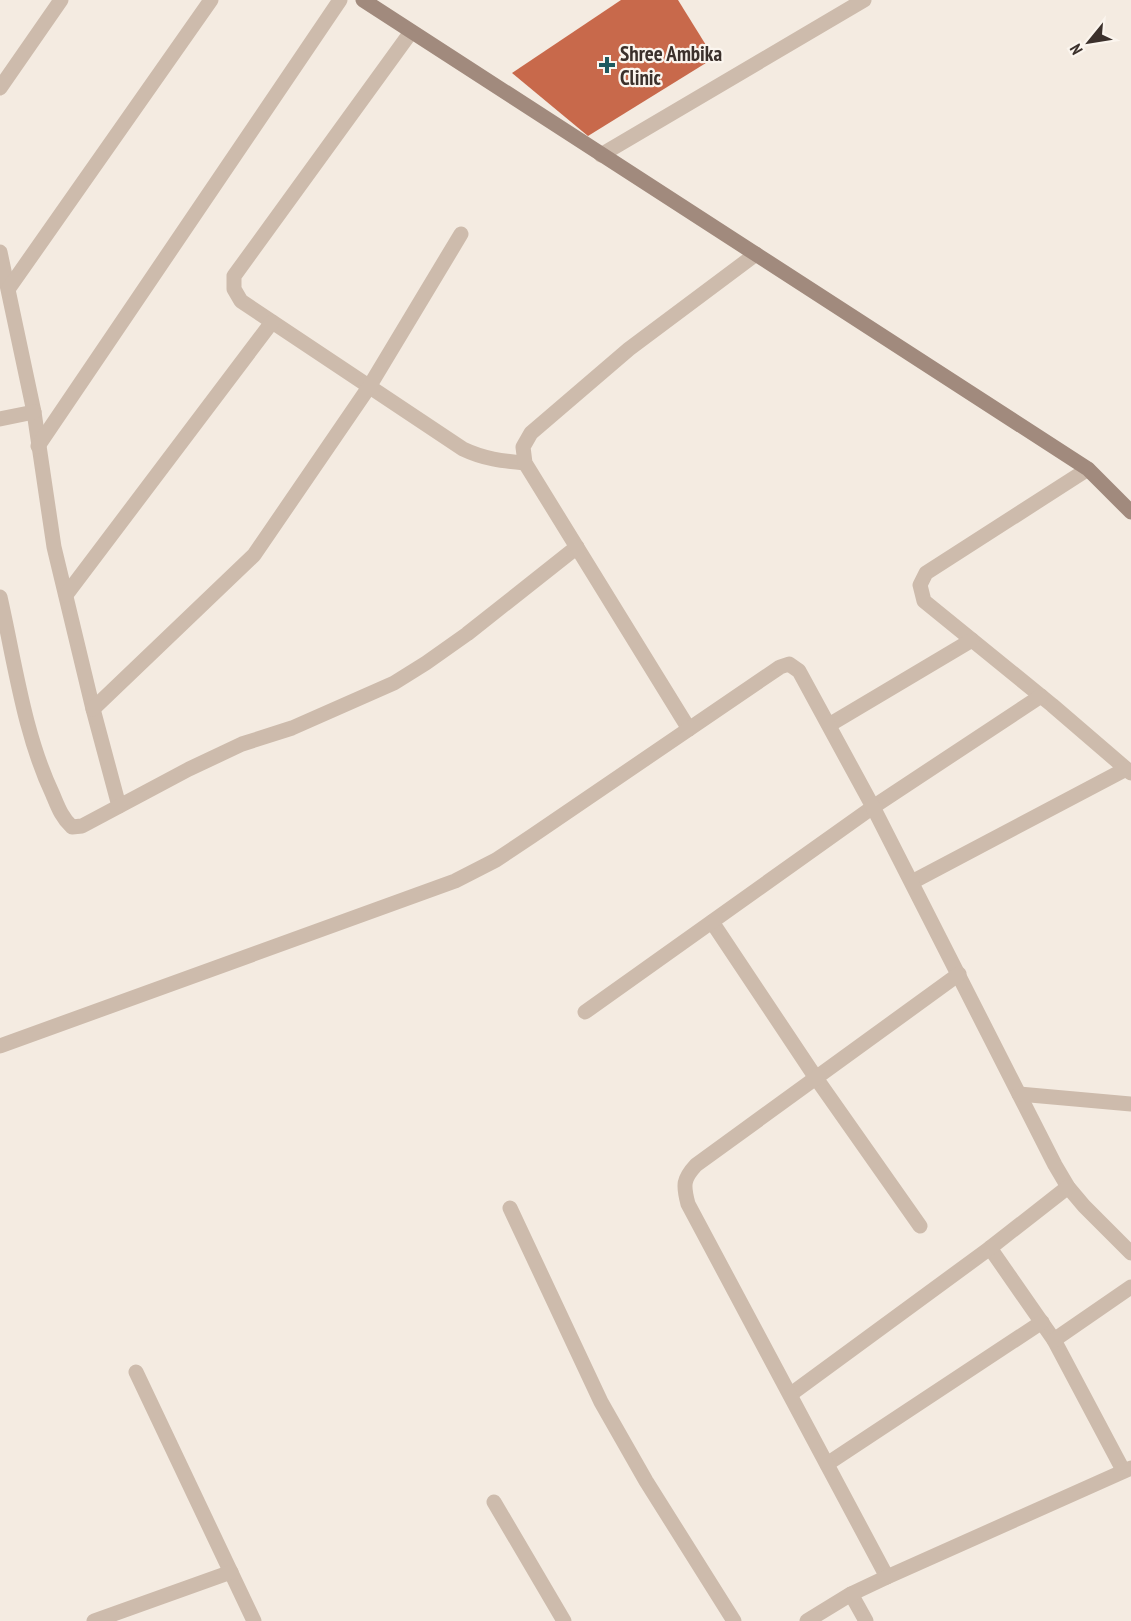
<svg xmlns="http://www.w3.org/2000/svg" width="1131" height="1621" font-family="'PT Sans Narrow',sans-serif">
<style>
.building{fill:#c8694b}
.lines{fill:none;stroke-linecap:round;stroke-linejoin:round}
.minor{stroke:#cdbbac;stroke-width:15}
.secondary{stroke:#a18a7d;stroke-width:15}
.poi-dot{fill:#1f5a5e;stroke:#fbf5ee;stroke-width:2}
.labels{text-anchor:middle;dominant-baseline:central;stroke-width:4.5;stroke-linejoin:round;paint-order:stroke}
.poi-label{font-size:21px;font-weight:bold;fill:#3b302b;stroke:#fbf5ee;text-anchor:start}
</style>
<rect width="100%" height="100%" fill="#f4ebe1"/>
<path class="building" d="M621,0h57l36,58 -126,78 -76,-63z"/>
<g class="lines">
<g class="minor">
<path d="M411,32l-177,244v13l7,12 222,148c21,10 39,12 62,14"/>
<path d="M0,88l61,-88"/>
<path d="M601,155l263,-155"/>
<path d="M0,252l34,160 20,135 39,162 26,97"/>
<path d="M9,288l202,-288"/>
<path d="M0,419l34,-7"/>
<path d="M38,446l302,-446"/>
<path d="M1088,469l-162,104 -6,12 4,16 128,104 79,68"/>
<path d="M66,595l206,-273"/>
<path d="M0,597c15,66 24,137 53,198 5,12 9,23 19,32l10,-1 107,-57 53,-25 50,-16 102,-45 32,-20 41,-29 110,-87"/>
<path d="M93,709l161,-154 115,-168 92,-153"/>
<path d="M829,725l143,-85"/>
<path d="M689,729l-164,-266 -2,-16 8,-14 98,-84 127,-95"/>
<path d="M912,882l214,-113"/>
<path d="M712,922l104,156 104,148"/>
<path d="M585,1012l288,-205 168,-111"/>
<path d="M0,1046l455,-165 41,-21 36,-24 248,-169 9,-3 10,7 74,136 182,358 13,22 16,19 47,47"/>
<path d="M1019,1094l112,10"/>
<path d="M510,1208l91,194 45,79 88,140"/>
<path d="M990,1248l64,92 69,130"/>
<path d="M1054,1340l77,-53"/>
<path d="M136,1372l118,249"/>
<path d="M791,1394l199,-146 78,-61"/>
<path d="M827,1464l215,-142"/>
<path d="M494,1502l70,119"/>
<path d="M887,1577l-199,-373c-5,-19 -5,-25 8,-39l263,-191"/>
<path d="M851,1594l15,27"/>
<path d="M94,1621l137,-49"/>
<path d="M807,1621l44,-27 36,-17 244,-109"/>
</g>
<path class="secondary" d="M363,0l725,469 43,43"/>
</g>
<path class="poi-dot" d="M604 56h6v6h6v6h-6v6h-6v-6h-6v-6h6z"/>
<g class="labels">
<g class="poi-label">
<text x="620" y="53">Shree Ambika<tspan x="620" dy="24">Clinic</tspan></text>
</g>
</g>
<g transform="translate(1089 42) rotate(240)" stroke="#fbf5ee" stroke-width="4.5" paint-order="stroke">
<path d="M0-4.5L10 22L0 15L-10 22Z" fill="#3b302b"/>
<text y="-9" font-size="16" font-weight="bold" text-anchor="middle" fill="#3b302b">N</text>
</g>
</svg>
